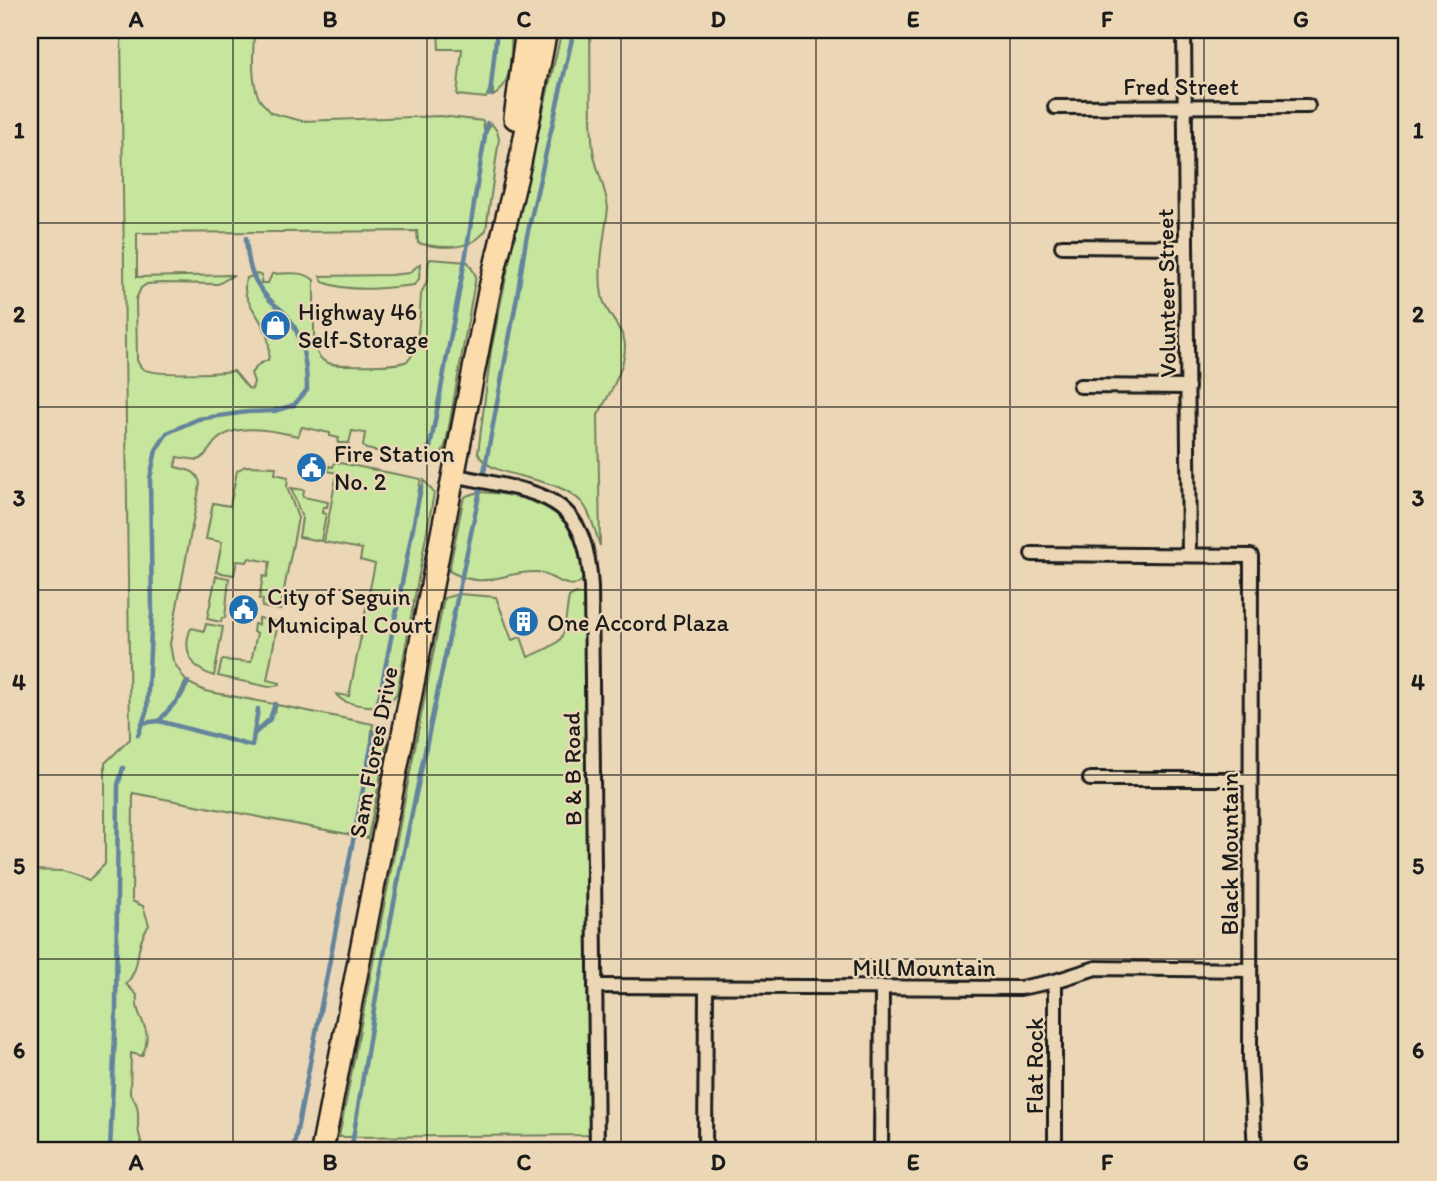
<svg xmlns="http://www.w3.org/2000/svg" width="1437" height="1181" font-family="Itim,sans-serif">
<rect width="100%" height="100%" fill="#ebd7b5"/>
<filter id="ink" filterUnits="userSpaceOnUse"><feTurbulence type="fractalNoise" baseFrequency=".0143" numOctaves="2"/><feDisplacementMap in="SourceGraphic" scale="14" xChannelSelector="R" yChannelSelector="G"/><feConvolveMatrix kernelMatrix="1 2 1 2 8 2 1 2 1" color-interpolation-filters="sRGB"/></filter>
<g filter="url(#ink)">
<g fill="#c6e59d" stroke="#71805c" stroke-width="2">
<path d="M121,30h188l-55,5c-1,19 -3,43 4,61 2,7 10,11 13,17l31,8 139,-5 42,5 1,9h4l3,-7 6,8 2,8 -13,91c-15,21 -45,19 -68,13l-1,-12 -280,2v44l97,-2 -16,9 -57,-1 -14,1 -6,4 -5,11 1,61c2,4 2,6 6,9 12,7 75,4 91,2l14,17 4,1 2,-7 -3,-9 8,-9 9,-4c9,-38 -33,-56 -21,-82l10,-4 5,2 -1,7h7l4,-9c14,0 31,-4 42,6v66c6,18 16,19 33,19 15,0 48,2 60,-4 12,-6 13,-52 14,-66 1,-6 5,-9 6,-15 3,-8 -1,-14 3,-21l38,3 8,14 -30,167c-3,9 -7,16 -17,17l2,-13h-4l-2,13 -59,-11 -3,-3 2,-13 -13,-2 -3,12h-11l1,-5 -9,-2v-3l-28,-6 -4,9c-24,-5 -61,-14 -81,4 -8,7 -9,16 -19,20l-21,-3 -2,10c12,3 23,3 25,17l-30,160 3,17 13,20 -8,16 3,1 8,-15 16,8 69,13 -1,7h2l2,-6 96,19 -2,14 3,1 3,-14c7,5 10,10 10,18l-19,95 -235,-45 -1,108 11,5 6,19c-16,23 -6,40 -23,59l11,11c-3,27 19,30 5,61l-11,-3 -1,41c10,11 8,21 8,34 1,8 4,15 5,23h-113v-281l33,1 26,9 16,-16v-101l25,-24z"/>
<path d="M438,30h74c-2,20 2,56 -19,66v-7l-3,-1 -4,10 -29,-3 5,-46h-23z"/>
<path d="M562,30h28c1,40 -1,81 3,120 3,20 13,38 15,58 -3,28 -11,60 -6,87 2,16 17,29 22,44 6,21 -16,58 -26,76l2,131c-4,-13 -8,-29 -16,-41 -26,-33 -94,-23 -106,-52l13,-102 28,-137z"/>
<path d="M420,264l-1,15 -5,6c-28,3 -64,8 -91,-3l-3,-6 71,-1 18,-2z"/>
<path d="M335,462l86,17 -3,15h3l3,-14 10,13 -37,200 -9,12 -8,2 2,-11h-4l-2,11c-13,-2 -34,-2 -40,-13l13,2 12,-60 -12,-5 4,-4 9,1 13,-64 -15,-4 2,-11 -38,-7 13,-69 -9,-2 1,-5 4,1z"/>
<polygon points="245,466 276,467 275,474 288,477 287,487 298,518 280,610 262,607 263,600 259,599 263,576 267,577 270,562 249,558 247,562 237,561 234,575 216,572 222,542 206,539 213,503 230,506 237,471"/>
<polygon points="291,488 304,490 303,497 328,502 327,507 323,507 322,513 326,514 321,541 299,537 302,518"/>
<path d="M479,492c41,2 93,14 102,62 1,7 6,19 1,26 -10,14 -33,-7 -45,-8 -39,-1 -48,20 -88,-1l14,-70 3,-5z"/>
<polygon points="216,576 229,578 225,618 222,618 221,622 207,619"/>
<path d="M576,593l9,2 1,4 4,536 -251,2 105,-539 15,-4 37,3 16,43 9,-3 7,20c45,-18 33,-19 41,-60z"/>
<polygon points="259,618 278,622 267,680 280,683 279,685 269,687 218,676 222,660 251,662 257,633 253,632 254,624 258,625"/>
<path d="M206,624l17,3 -9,49c-22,-7 -32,-24 -24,-46l2,-2 12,3z"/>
</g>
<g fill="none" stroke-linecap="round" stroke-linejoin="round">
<g stroke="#64849c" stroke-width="4.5">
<polyline points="490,95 497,30"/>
<polyline points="429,453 466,254 487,123"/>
<polyline points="378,704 421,487"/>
<polyline points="159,721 252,746 258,709"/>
<polyline points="142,723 159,721 179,698 188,682"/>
<polyline points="254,734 270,719 275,704"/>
<path d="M138,735l9,-25 5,-99 -2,-133 6,-28 11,-17 31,-14 49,-7 27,-1 20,-6 13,-15c0,-23 -4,-54 -19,-73 -4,-6 -11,-10 -16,-15 -20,-19 -24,-37 -26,-64"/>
<path d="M58,1151c9,-7 19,-3 28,0"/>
<polyline points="110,1151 116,1010 118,785 123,768"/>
<polyline points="293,1151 374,732"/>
<polyline points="351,1151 377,991 404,851 486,462 517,297 526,240 574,30"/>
</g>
<defs>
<g id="street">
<polyline points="1184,30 1189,555"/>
<polyline points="1055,107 1308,106"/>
<polyline points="1062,246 1186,247"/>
<polyline points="1080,386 1188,387"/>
<path d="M454,475c81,19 132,12 137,112l6,564"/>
<polyline points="1032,554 1251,556 1250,1059 1255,1151"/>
<polyline points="1090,779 1250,779"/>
<polyline points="1055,981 1055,1151"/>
<polyline points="595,986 1020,988 1055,981 1096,968 1250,970"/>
<polyline points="705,1151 706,988"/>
<polyline points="881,1151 882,988"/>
</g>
<g id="primary">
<polyline points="515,118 527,30"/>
<polyline points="322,1151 489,292 520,163 546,30"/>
</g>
</defs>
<use href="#street" stroke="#1c1c1c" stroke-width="18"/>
<use href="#primary" stroke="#1c1c1c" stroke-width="26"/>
<use href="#street" stroke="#ebd7b5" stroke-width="12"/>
<use href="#primary" stroke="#fddcac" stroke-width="21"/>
</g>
</g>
<path fill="none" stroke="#1c1c1c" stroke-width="2" stroke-opacity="0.55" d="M233,30v1121M427,30v1121M621,30v1121M816,30v1121M1010,30v1121M1204,30v1121M30,223h1377M30,407h1377M30,590h1377M30,775h1377M30,959h1377"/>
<defs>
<symbol id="shop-disc" viewBox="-11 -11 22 22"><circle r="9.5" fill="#1f6fb2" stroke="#ebd7b5"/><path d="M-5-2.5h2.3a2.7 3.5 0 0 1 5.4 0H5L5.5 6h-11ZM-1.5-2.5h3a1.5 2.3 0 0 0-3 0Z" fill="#fff"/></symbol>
<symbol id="civic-disc" viewBox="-11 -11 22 22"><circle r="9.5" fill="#1f6fb2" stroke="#ebd7b5"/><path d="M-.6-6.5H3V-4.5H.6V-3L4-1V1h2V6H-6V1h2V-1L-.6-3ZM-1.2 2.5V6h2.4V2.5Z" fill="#fff"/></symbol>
<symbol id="building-disc" viewBox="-11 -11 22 22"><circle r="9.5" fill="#1f6fb2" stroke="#ebd7b5"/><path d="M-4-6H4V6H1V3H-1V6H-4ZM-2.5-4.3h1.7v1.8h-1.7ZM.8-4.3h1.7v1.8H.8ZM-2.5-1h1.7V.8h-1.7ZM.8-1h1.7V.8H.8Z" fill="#fff"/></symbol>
</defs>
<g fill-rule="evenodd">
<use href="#shop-disc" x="258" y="308" width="35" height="35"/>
<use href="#civic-disc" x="294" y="450" width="35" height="35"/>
<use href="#civic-disc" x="226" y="592" width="35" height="35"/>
<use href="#building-disc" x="506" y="604" width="35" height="35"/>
</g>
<g text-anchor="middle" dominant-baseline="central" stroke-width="5" stroke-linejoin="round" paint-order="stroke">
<g font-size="24" fill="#1c1c1c" stroke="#ebd7b5">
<text x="1181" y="86">Fred Street</text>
<text transform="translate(1166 293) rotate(-91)">Volunteer Street</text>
<text transform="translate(373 752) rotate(-79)">Sam Flores Drive</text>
<text transform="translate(572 769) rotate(-91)">B &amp; B Road</text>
<text transform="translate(1229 854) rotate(-90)">Black Mountain</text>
<text x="924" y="967">Mill Mountain</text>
<text transform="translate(1034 1066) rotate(-90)">Flat Rock</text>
</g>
<g font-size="24" fill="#1c1c1c" stroke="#ebd7b5" text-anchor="start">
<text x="298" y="311">Highway 46<tspan x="298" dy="28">Self-Storage</tspan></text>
<text x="334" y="453">Fire Station<tspan x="334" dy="28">No. 2</tspan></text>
<text x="267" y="596">City of Seguin<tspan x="267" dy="28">Municipal Court</tspan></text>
<text x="547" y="622">One Accord Plaza</text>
</g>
</g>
<rect width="1437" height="1181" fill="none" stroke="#ebd7b5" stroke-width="77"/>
<rect x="38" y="38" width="1360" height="1104" fill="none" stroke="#1c1c1c" stroke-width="2.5"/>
<g font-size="23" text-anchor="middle" font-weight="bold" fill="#1c1c1c">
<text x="136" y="27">A</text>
<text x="330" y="27">B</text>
<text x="524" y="27">C</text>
<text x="718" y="27">D</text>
<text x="913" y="27">E</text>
<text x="1107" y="27">F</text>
<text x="1301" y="27">G</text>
<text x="19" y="138">1</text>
<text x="1418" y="138">1</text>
<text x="19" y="322">2</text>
<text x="1418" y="322">2</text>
<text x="19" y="506">3</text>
<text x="1418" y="506">3</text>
<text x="19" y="690">4</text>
<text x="1418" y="690">4</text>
<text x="19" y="874">5</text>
<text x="1418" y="874">5</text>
<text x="19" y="1058">6</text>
<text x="1418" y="1058">6</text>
<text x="136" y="1170">A</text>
<text x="330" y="1170">B</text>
<text x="524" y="1170">C</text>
<text x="718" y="1170">D</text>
<text x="913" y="1170">E</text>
<text x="1107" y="1170">F</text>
<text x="1301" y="1170">G</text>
</g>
</svg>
